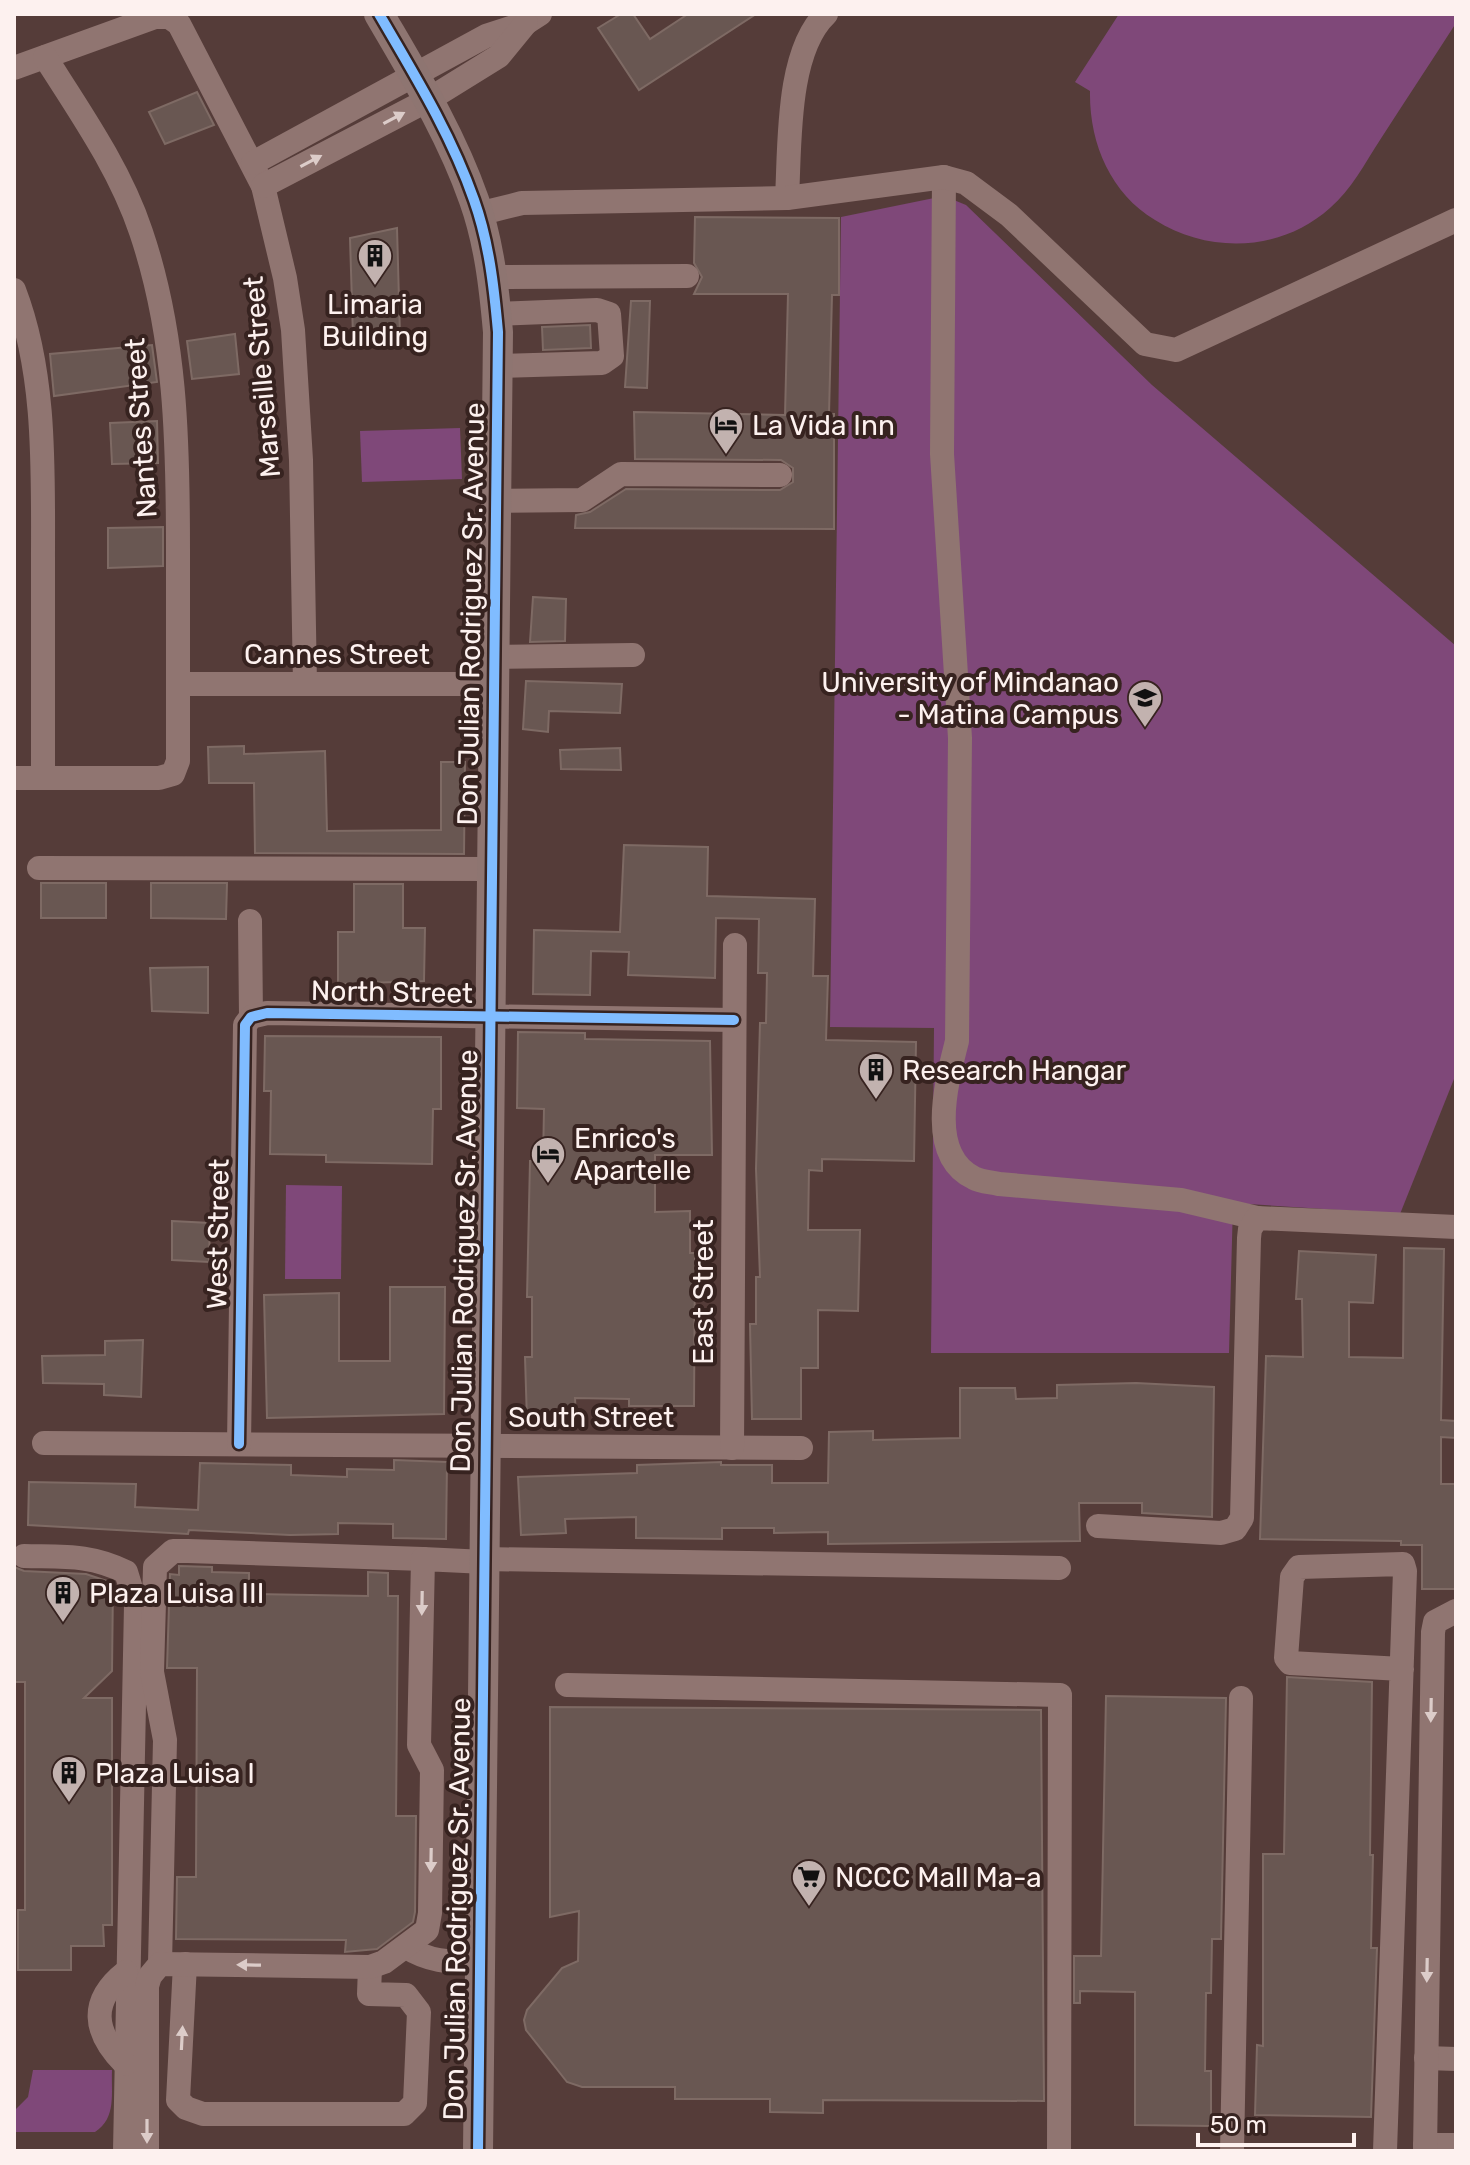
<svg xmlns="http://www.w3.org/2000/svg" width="1470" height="2165" font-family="Rubik,sans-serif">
<rect width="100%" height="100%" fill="#553c39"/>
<g fill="#7f4879">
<path d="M1119,14h337v9c-25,39 -51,78 -76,117 -15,23 -29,50 -50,68 -49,44 -121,46 -175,12 -45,-27 -66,-78 -65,-129l-15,-9z"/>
<polygon points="944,196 966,205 1152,385 1456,646 1456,1074 1400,1214 1233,1203 1229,1353 931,1353 934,1028 830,1027 841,217"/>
<polygon points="460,428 462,479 362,482 360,431"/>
<polygon points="286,1185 342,1186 341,1279 285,1279"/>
<path d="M33,2070h79c-1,23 5,48 -17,62h-81v-21l14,-14z"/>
</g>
<g fill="#695752" stroke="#7e6a64" stroke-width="2">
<polygon points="621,14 633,14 650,39 688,14 756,14 639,90 598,28"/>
<polygon points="197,92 214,125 165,144 149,112"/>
<polygon points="695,217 839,218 839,295 832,295 829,414 834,414 834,529 575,528 576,515 590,512 626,489 780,490 793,482 793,468 781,460 635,459 634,412 785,415 788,294 694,294 702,277 694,263"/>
<polygon points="397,228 400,336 353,336 350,238"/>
<polygon points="631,301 650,301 647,388 625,387"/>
<polygon points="590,325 591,348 543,350 542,327"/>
<polygon points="235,334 239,374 192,379 187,341"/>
<polygon points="152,345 157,382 54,396 50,354"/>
<polygon points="157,421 158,463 112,464 110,423"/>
<polygon points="163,527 163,566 108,568 108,528"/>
<polygon points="533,597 566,599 565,641 530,642"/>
<polygon points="526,681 622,684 620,713 549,711 548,732 523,729"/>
<polygon points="244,746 244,754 325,751 327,831 441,830 441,762 465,762 464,854 255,853 254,783 209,783 208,747"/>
<polygon points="620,748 621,770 561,769 560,750"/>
<polygon points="624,845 708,847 707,896 815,899 813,976 828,976 826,1040 916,1042 914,1161 822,1159 822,1171 809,1170 808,1230 860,1230 858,1311 818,1310 818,1368 801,1368 801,1419 752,1419 750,1324 756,1324 756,1277 760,1277 756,1169 760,1023 766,1023 767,973 758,973 759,919 716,918 715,978 628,975 629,952 591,951 590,995 533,994 534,930 620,932"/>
<rect x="41" y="883" width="65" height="35"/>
<polygon points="151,883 227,883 226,919 151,918"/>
<polygon points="354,884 403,884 403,928 425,928 424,981 338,984 338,932 354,932"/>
<polygon points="208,967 208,1013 152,1011 150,968"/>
<polygon points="518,1032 585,1033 585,1039 710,1041 712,1155 655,1155 655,1212 690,1211 690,1253 695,1253 694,1406 629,1406 629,1399 575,1398 576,1420 527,1421 525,1357 532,1357 532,1297 527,1297 530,1161 543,1161 544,1109 517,1108"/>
<polygon points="265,1036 441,1037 441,1109 433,1109 432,1164 326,1162 326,1155 270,1154 271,1091 264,1091"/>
<polygon points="172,1221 210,1223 209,1262 172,1260"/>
<polygon points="1404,1248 1444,1249 1441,1420 1456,1421 1456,1438 1441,1437 1441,1484 1456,1484 1456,1589 1422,1589 1422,1545 1401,1545 1401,1541 1260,1539 1266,1356 1303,1357 1302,1299 1296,1299 1299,1251 1376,1255 1373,1303 1349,1302 1349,1357 1403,1358"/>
<polygon points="390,1287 445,1287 444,1414 267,1418 264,1295 339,1293 339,1361 390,1361"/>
<polygon points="143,1340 141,1397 104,1395 104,1384 43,1383 42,1356 105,1355 105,1341"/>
<polygon points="1136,1383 1214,1387 1212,1517 1142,1513 1142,1503 1079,1503 1080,1541 828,1544 828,1532 774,1533 774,1528 722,1528 722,1539 636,1538 636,1517 565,1519 566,1533 521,1535 518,1477 637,1473 637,1465 721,1462 721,1465 772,1465 772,1483 828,1483 829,1432 873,1431 873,1440 960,1438 960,1388 1015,1388 1016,1399 1057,1398 1057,1385"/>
<polygon points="394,1460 447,1462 446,1539 393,1538 393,1524 338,1523 338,1534 290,1535 189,1530 188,1534 28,1525 29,1482 136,1484 135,1507 198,1510 200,1463 291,1465 291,1475 347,1477 347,1469 394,1470"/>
<polygon points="179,1566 212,1567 212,1572 249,1573 249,1594 368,1596 368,1572 388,1573 388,1596 398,1596 396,1816 416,1816 415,1912 413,1922 377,1949 345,1952 346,1940 176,1939 177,1877 196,1877 197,1668 167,1668 170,1574 179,1575"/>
<polygon points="14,1567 24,1571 86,1574 113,1583 112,1671 84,1698 112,1698 112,1925 103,1925 104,1946 71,1946 71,1970 18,1970 18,1910 25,1910 25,1682 14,1682"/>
<polygon points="1287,1677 1372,1682 1370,1855 1373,1855 1371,1948 1377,1948 1371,2117 1255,2115 1257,2045 1263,2046 1263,1854 1284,1854"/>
<polygon points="1106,1696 1226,1698 1221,1939 1212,1939 1211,1993 1206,1993 1205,2071 1211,2071 1211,2126 1135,2125 1135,1992 1080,1991 1080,2003 1074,2003 1074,1956 1101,1956"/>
<polygon points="550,1707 1041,1710 1044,2101 823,2100 823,2113 770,2112 770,2099 675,2099 675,2087 582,2087 567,2082 526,2030 524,2020 527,2010 562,1968 578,1961 579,1911 550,1917"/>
</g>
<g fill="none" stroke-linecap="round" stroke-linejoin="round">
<g stroke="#907571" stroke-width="24">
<polyline points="14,68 155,17 169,17 179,24 263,186 285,278 293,330 301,460 305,684"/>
<polyline points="253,163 486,36 526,23 540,14"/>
<path d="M944,177l-2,277 18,284 -3,303c-10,40 -31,114 17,137 7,4 17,4 25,6l182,16 76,18"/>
<polyline points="263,186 428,100 499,56 526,23"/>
<path d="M787,198c3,-52 -1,-146 39,-184"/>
<polyline points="478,214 522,203 787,198 944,177 966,183 1009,215 1145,344 1176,350 1456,220"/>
<polyline points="492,277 687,276"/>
<path d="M14,290c32,83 29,179 29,267 0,74 0,147 0,221"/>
<polyline points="496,314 597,310 609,314 612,356 602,363 498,366"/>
<polyline points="497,501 582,500 621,474 780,475"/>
<polyline points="496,657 633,655"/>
<polyline points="178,684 495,684"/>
<path d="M14,778h145l14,-4 5,-13c0,-71 0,-141 0,-212 0,-108 -2,-214 -37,-317 -21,-63 -61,-120 -96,-175"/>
<polyline points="39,868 493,869"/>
<polyline points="250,921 251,1017"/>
<polyline points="44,1443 801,1448"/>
<polyline points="239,1444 245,1025 251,1017 267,1013 734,1020"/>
<polyline points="732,1448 735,945"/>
<polyline points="1098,1526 1221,1533 1235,1529 1242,1518 1249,1238 1250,1229 1257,1218 1456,1227"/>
<path d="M24,1556c39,1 66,-2 102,16l10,33 -11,546"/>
<polyline points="485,1559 1059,1568"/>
<polyline points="567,1685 1060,1695 1059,2151"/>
<path d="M406,1947c25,16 47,15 76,16"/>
<polyline points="160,1964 165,1740 152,1672 155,1567 173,1551 188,1551 423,1559"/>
<polyline points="185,1964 178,2100 186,2108 203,2114 404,2114 415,2103 419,2012 406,1995 369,1994 370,1967"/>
<polyline points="1426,2058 1456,2059"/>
<path d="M125,2064c-32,-32 -36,-63 1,-92"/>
<polyline points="1425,2145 1456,2145"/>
<polyline points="147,2151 147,1986 150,1976 160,1964 370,1967 384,1962 427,1930 430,1913 432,1770 419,1745 423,1559 485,1562"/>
<polyline points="1232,2151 1241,1698"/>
<polyline points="1385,2151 1405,1571 1403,1564 1299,1567 1292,1577 1286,1658 1290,1663 1402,1669"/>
<polyline points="1425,2151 1433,1632 1435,1622 1456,1611"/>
</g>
<path stroke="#8e7571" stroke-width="30" d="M379,14c35,60 72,120 95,186 15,42 20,87 24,132l-20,1819"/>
<defs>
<g id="cycleway">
<path d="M379,14c35,60 72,120 95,186 15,42 20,87 24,132l-20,1819"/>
<polyline points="239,1444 245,1025 251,1017 267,1013 734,1020"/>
</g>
</defs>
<use href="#cycleway" stroke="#372320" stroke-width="15"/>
<use href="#cycleway" stroke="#80bcff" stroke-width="10"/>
</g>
<defs><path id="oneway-solid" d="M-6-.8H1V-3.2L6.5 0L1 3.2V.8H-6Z" transform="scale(2)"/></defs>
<g fill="#dcccc9">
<use href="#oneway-solid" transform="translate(394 118) rotate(-28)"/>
<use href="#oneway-solid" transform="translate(311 161) rotate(-28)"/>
<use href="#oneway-solid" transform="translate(422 1603) rotate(91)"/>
<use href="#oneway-solid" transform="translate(1431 1710) rotate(91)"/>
<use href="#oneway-solid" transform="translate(431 1860) rotate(91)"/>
<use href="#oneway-solid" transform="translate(249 1965) rotate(-179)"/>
<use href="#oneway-solid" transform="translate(1427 1970) rotate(91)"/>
<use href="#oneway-solid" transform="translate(182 2038) rotate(-87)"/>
<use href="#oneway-solid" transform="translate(147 2131) rotate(90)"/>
</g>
<defs>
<symbol id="building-pin" viewBox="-11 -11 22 30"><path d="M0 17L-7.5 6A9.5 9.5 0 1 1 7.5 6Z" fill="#c2b2af" stroke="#372320"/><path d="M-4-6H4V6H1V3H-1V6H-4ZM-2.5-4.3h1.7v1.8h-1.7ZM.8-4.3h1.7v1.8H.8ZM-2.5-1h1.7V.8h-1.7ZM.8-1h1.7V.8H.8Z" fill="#111"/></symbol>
<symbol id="hotel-pin" viewBox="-11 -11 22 30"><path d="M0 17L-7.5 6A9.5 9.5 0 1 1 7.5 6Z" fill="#c2b2af" stroke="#372320"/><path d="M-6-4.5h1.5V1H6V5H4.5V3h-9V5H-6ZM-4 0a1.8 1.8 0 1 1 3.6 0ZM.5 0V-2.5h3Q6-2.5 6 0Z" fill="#111"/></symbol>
<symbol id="university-pin" viewBox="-11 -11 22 30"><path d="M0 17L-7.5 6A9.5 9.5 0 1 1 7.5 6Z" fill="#c2b2af" stroke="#372320"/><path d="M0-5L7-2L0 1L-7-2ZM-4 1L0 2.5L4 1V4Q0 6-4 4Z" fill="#111"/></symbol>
<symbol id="supermarket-pin" viewBox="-11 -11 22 30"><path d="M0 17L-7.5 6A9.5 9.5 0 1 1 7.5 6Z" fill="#c2b2af" stroke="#372320"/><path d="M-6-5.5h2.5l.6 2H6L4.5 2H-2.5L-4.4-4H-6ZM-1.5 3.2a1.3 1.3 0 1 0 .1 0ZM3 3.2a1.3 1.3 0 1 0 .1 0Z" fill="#111"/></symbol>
</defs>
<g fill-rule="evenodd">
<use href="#building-pin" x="355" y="236" width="40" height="54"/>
<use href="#hotel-pin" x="706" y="405" width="40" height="54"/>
<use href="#university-pin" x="1125" y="678" width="40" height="54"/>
<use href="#building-pin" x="856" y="1050" width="40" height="54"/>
<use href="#hotel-pin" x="528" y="1134" width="40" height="54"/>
<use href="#building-pin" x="43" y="1573" width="40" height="54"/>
<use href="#building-pin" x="49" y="1753" width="40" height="54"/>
<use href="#supermarket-pin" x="789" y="1857" width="40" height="54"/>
</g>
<g text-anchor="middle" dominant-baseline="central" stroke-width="8" stroke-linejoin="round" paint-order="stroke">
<g font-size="28" fill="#fdf1ef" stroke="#372320" text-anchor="start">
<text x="375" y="304" text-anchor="middle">Limaria<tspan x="375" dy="32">Building</tspan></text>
<text x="752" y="425">La Vida Inn</text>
<text x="1119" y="682" text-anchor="end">University of Mindanao<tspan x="1119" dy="32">- Matina Campus</tspan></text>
<text x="902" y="1070">Research Hangar</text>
<text x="574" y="1138">Enrico's<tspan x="574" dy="32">Apartelle</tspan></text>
<text x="89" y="1593">Plaza Luisa III</text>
<text x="95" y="1773">Plaza Luisa I</text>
<text x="835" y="1877">NCCC Mall Ma-a</text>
</g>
<g font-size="28" fill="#fdf1ef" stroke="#372320">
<text transform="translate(262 377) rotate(-95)">Marseille Street</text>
<text transform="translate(141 428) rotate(-94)">Nantes Street</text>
<text transform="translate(471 614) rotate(-89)">Don Julian Rodriguez Sr. Avenue</text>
<text x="337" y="654">Cannes Street</text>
<text transform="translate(392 992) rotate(1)">North Street</text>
<text transform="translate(218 1234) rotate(-89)">West Street</text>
<text transform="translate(464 1261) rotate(-89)">Don Julian Rodriguez Sr. Avenue</text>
<text transform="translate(703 1292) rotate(-90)">East Street</text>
<text x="591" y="1417">South Street</text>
<text transform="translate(457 1909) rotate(-89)">Don Julian Rodriguez Sr. Avenue</text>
</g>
</g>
<rect width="1470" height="2165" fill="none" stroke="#fdf1ef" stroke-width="32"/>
<path d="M1198 2133v12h156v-12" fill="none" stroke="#fdf1ef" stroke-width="4"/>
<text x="1210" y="2133" font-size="24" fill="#fdf1ef" stroke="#372320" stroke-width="6" paint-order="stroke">50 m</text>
</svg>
